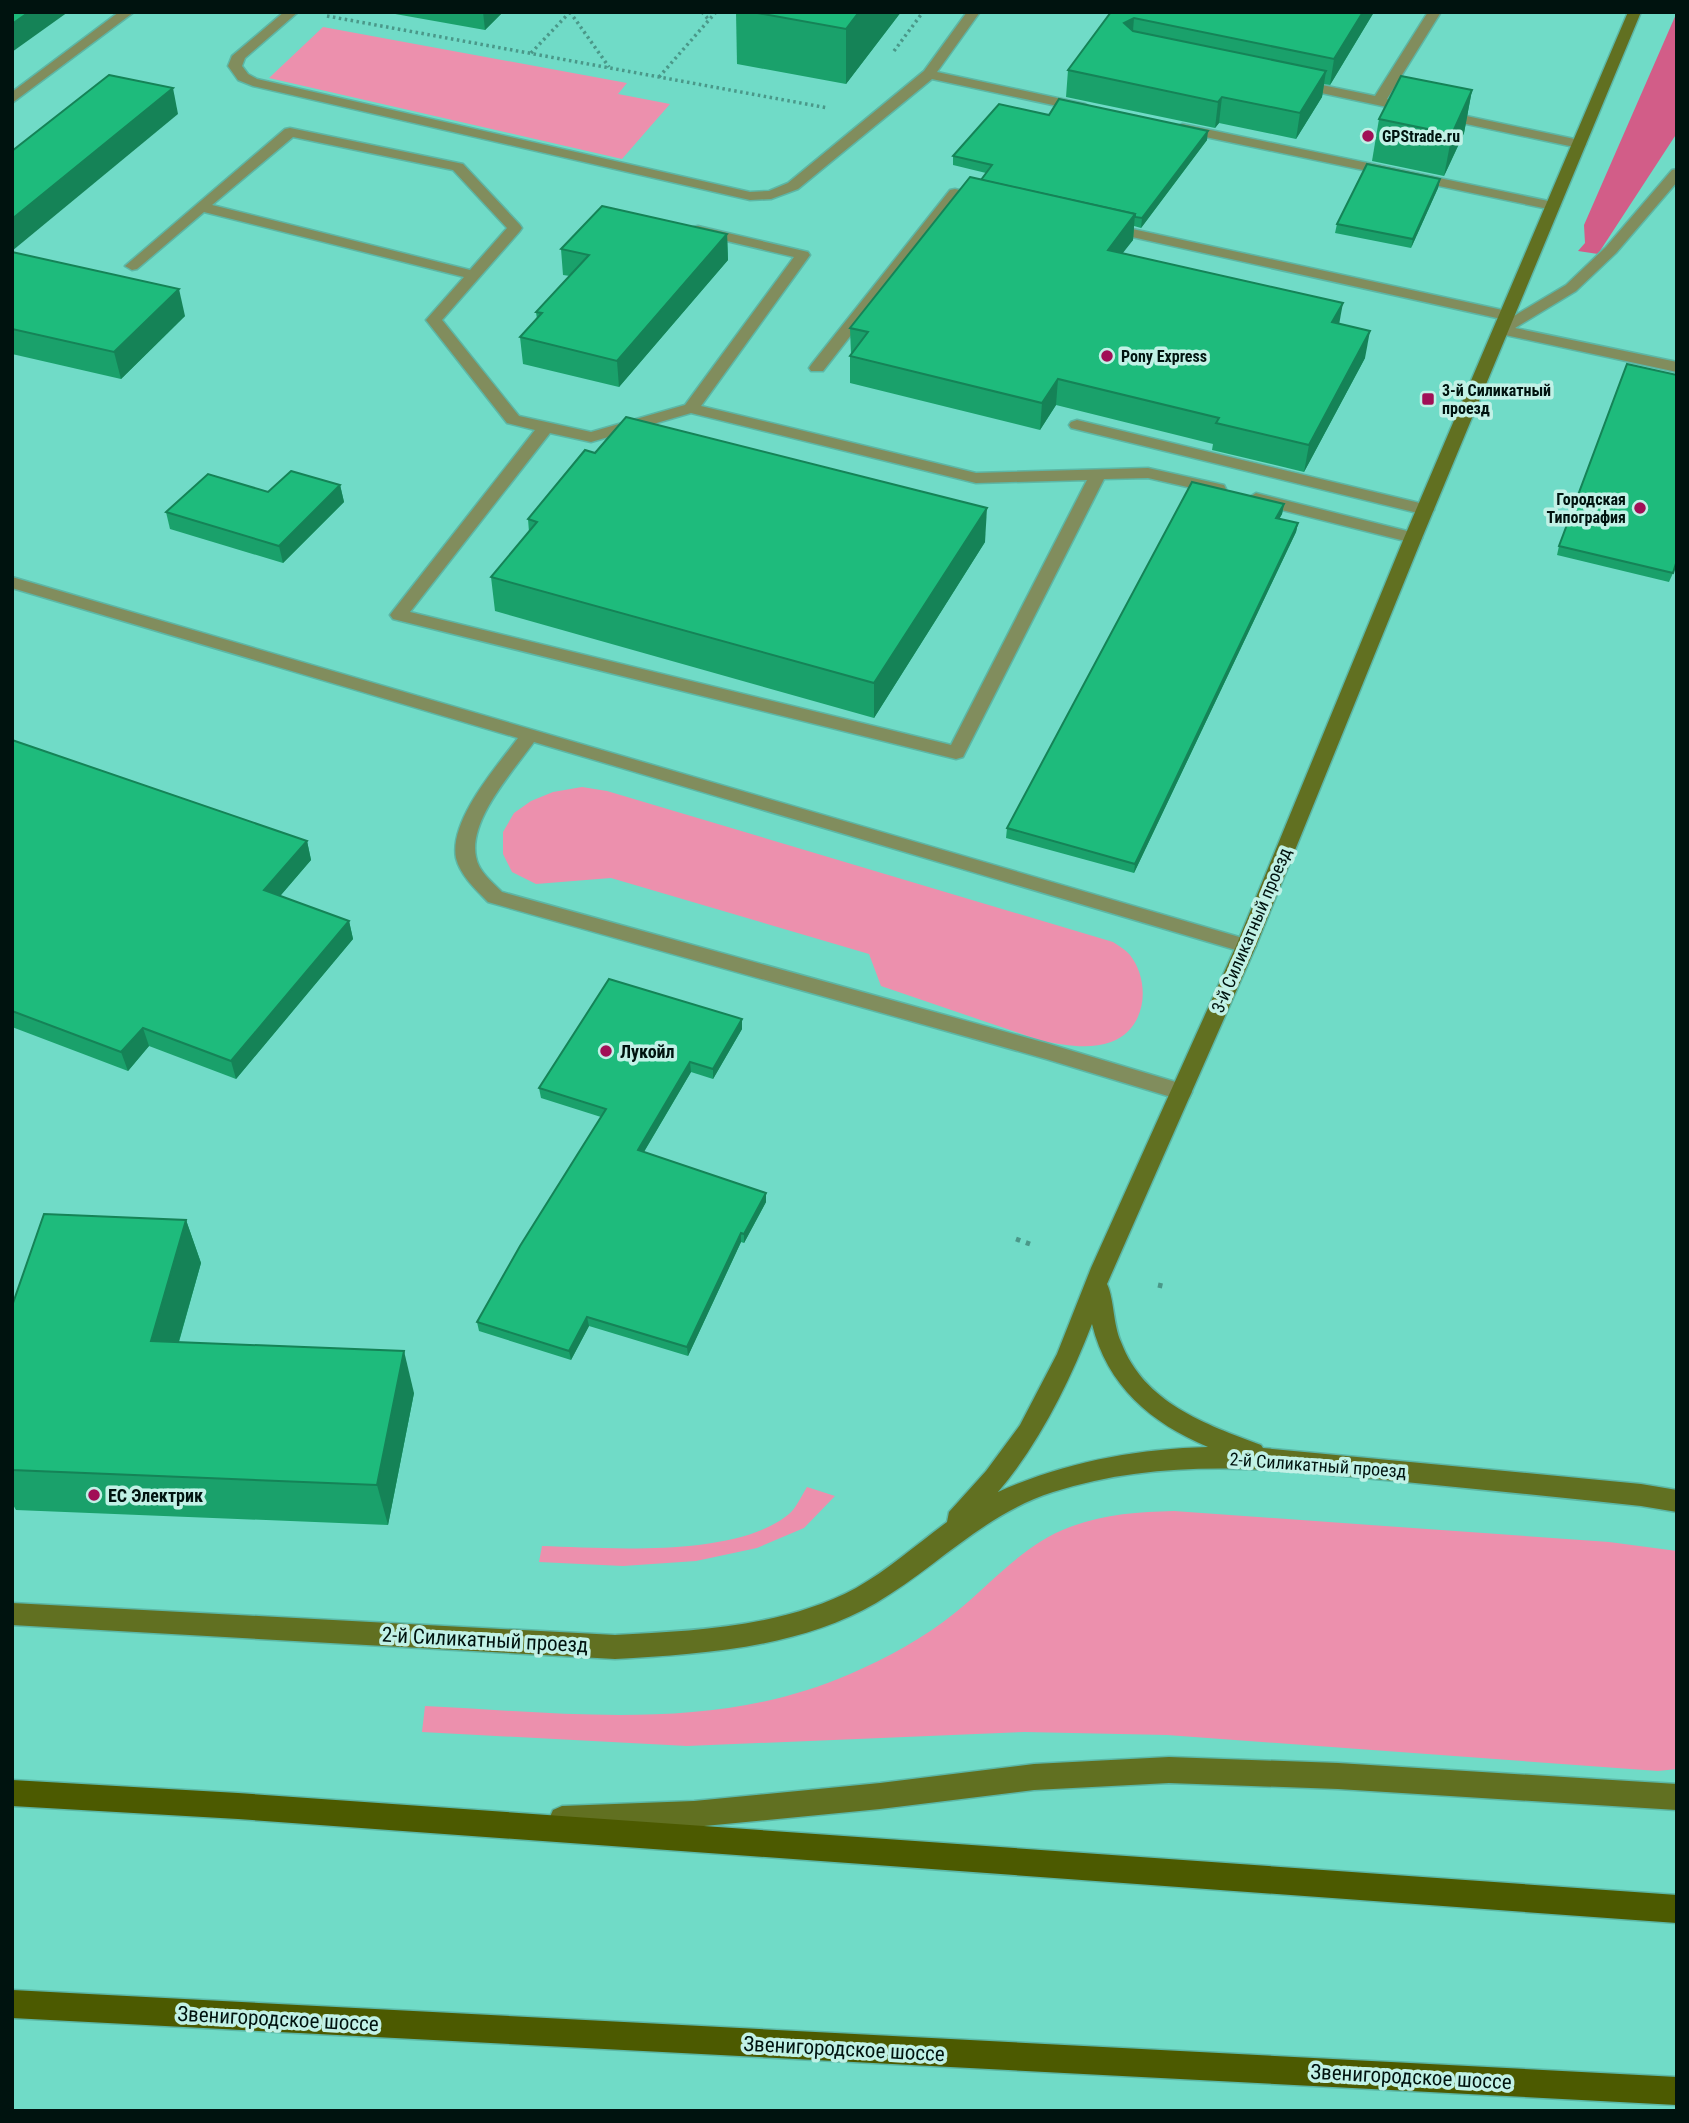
<svg xmlns="http://www.w3.org/2000/svg" width="1689" height="2123" font-family="'Roboto Condensed',sans-serif">
<rect width="100%" height="100%" fill="#70dbc7"/>
<g fill="#ec90ad">
<polygon points="323,27 627,83 618,94 670,104 622,159 269,78"/>
<path d="M582,787l25,4 506,151c6,4 13,8 17,13 21,27 17,74 -19,87 -22,8 -47,3 -69,-1l-161,-55 -12,-32 -258,-76 -75,6 -24,-12 -9,-18v-22l11,-19 17,-12 22,-9z"/>
<path d="M807,1487l28,9 -31,32 -47,20 -61,13 -73,5 -84,-4 3,-16c66,2 194,12 247,-32 7,-6 13,-19 18,-27z"/>
<path d="M1174,1511l435,31 68,9v218l-19,2 -491,-36 -142,-3 -338,14 -265,-14 3,-26c143,7 290,27 425,-32 37,-16 74,-36 106,-62 37,-30 68,-68 114,-85 34,-13 68,-15 104,-16z"/>
</g>
<polygon fill="#d25d88" points="1677,12 1677,133 1598,254 1578,251 1585,243 1584,225"/>
<g fill="none" stroke-linecap="round" stroke-linejoin="round">
<defs>
<g id="lane">
<polygon points="119,12 134,12 12,103 12,92"/>
<polygon points="284,12 298,12 245,58 242,66 248,74 257,79 750,192 769,191 788,183 924,71 967,12 980,12 937,72 1085,104 1092,108 1085,112 932,79 798,189 771,199 750,200 253,86 238,80 228,66 232,56"/>
<polygon points="1428,12 1441,12 1387,99 1579,140 1586,144 1584,147 1579,148 1298,88 1291,84 1298,80 1375,96"/>
<polygon points="1182,124 1553,202 1560,206 1553,210 1177,131 1175,128"/>
<path d="M290,128l173,36 57,61 2,3 -2,3 -78,89 77,96 72,16 94,-27 109,-148 -101,-24 -2,-3 2,-3 5,-1 110,26 2,3 -109,151 275,67 172,-5 76,17 2,4 -8,5 -70,-16 -44,1 -139,274 -2,4 -7,2 -563,-140 -3,-4 3,-4 142,-181 -28,-7 -81,-103 38,-43 -260,-65 -67,57 -5,1 -7,-4 160,-137zM293,137l160,33 54,58 -37,42 -258,-65zM691,413l285,70 111,-3 -136,265 -541,-133 140,-179 41,9z"/>
<polygon points="1677,169 1677,182 1616,253 1576,291 1515,328 1677,362 1677,372 1496,333 1493,330 1506,320 1105,231 1098,227 1105,223 1507,311 1514,316 1566,285 1606,247 1672,170"/>
<polygon points="955,189 990,197 992,200 985,204 958,198 823,371 811,371 809,368 811,365 950,190"/>
<polygon points="1077,420 1432,506 1434,510 1426,515 1071,428 1069,425 1071,422"/>
<polygon points="1256,493 1419,534 1422,538 1413,543 1250,502 1248,498"/>
<path d="M12,577l1234,362 7,2 3,5 -3,5 -7,2 -712,-211c-20,28 -66,78 -58,115 2,14 16,25 26,35l544,151 143,43 3,6 -3,6 -8,2 -135,-41 -558,-157c-12,-12 -28,-27 -32,-44 -7,-38 41,-92 62,-120l-506,-150z"/>
</g>
<g id="secondary">
<path d="M1628,12h13l-219,526 -166,408 -149,338c7,14 6,40 14,58 23,61 84,82 140,103l2,3 378,36 36,6v22l-36,-6c-82,-9 -164,-17 -246,-25 -115,-12 -230,-25 -342,11 -69,22 -116,75 -177,111 -77,45 -174,51 -261,56l-603,-34v-22l603,32c79,-4 169,-8 241,-47 32,-18 61,-44 91,-66l2,-10 37,-41 34,-46 37,-71 34,-86 145,-322 168,-408zM1092,1324c15,62 59,99 116,123 -73,2 -143,15 -210,45 41,-48 71,-109 94,-168z"/>
<polygon points="1169,1757 1338,1763 1677,1784 1677,1810 1338,1789 1169,1783 1034,1790 880,1809 694,1827 562,1832 553,1828 549,1819 553,1810 562,1806 694,1801 880,1783 1034,1764"/>
</g>
<g id="primary">
<polygon points="12,1780 238,1793 1677,1895 1677,1923 238,1819 12,1806"/>
<polygon points="12,1990 1677,2077 1677,2105 12,2018"/>
</g>
</defs>
<use href="#lane" stroke="#5cb7a6" stroke-width="3"/>
<use href="#secondary" stroke="#5cb7a6" stroke-width="3"/>
<use href="#primary" stroke="#5cb7a6" stroke-width="3"/>
<g stroke="#4a9889" stroke-width="3.5" stroke-dasharray="2.5 3.5" stroke-linecap="butt">
<polyline points="570,12 609,67"/>
<polyline points="702,12 709,20"/>
<polyline points="327,16 828,108"/>
<polyline points="894,51 923,12"/>
<polyline points="531,53 570,12"/>
<polyline points="659,77 716,12"/>
</g>
<g stroke="#4a9889" stroke-width="5" stroke-dasharray="4.5 6" stroke-linecap="butt">
<polyline points="1016,1239 1030,1244"/>
<polyline points="1158,1285 1167,1287"/>
</g>
<use href="#lane" fill="#818d5d" fill-rule="evenodd"/>
<use href="#secondary" fill="#617021" fill-rule="evenodd"/>
<use href="#primary" fill="#4c5a00" fill-rule="evenodd"/>
</g>
<g fill="#1aa16b">
<polygon points="384,12 503,12 485,30"/>
<polygon points="736,12 901,12 846,84 737,64"/>
<polygon points="1111,12 1374,12 1330,85 1324,84 1322,97 1296,139 1219,123 1215,128 1066,97 1068,70"/>
<polygon points="1472,90 1464,133 1444,176 1372,161 1379,119"/>
<polygon points="1049,115 1207,140 1141,228 1134,226 1133,240 1122,253 1339,324 1365,358 1304,472 1212,450 1213,444 1056,405 1040,430 850,383 850,356 851,355 850,328 986,173 953,165 953,156"/>
<polygon points="1440,179 1438,188 1411,248 1335,233 1337,224"/>
<polygon points="727,234 728,260 619,387 523,364 520,337 537,319 536,312 570,276 563,275 561,249"/>
<polygon points="12,252 185,316 121,379 12,354"/>
<polygon points="595,453 985,542 874,718 495,611 491,577 529,532 528,519"/>
<polygon points="340,485 344,502 283,563 170,529 166,512 268,492"/>
<polygon points="1284,504 1282,514 1279,519 1298,523 1296,532 1134,873 1006,838 1007,828"/>
<polygon points="1559,546 1673,573 1669,582 1557,555"/>
<polygon points="12,740 307,841 311,860 280,896 349,921 353,939 236,1079 149,1046 128,1071 12,1027"/>
<polygon points="742,1019 742,1029 713,1079 691,1072 644,1152 766,1193 766,1202 744,1243 741,1242 688,1356 589,1326 571,1360 479,1331 477,1322 601,1117 541,1098 539,1088"/>
<polygon points="186,1220 201,1263 179,1342 414,1393 388,1525 16,1510 12,1503 12,1306"/>
</g>
<g fill="#158357">
<polygon points="29,12 68,12 12,52 12,24"/>
<polygon points="483,12 503,12 485,30"/>
<polygon points="859,12 901,12 846,84 846,29"/>
<polygon points="1363,12 1374,12 1330,85 1334,59"/>
<polygon points="1134,18 1132,43 1124,23"/>
<polygon points="1326,71 1322,97 1296,139 1300,113"/>
<polygon points="173,88 178,114 12,251 12,219"/>
<polygon points="1472,90 1464,133 1444,176 1452,134"/>
<polygon points="1222,97 1219,123 1215,128 1218,102"/>
<polygon points="1208,131 1207,140 1141,228 1142,218"/>
<polygon points="1440,179 1438,188 1411,248 1413,239"/>
<polygon points="1135,214 1133,240 1105,276 1108,250"/>
<polygon points="727,234 728,260 619,387 617,361"/>
<polygon points="179,289 185,316 121,379 114,352"/>
<polygon points="1343,303 1338,330 1332,322"/>
<polygon points="1370,331 1365,358 1304,472 1309,445"/>
<polygon points="1058,379 1056,405 1040,430 1042,403"/>
<polygon points="340,485 344,502 283,563 279,546"/>
<polygon points="1284,504 1282,514 1274,528 1276,518"/>
<polygon points="987,508 985,542 874,718 874,683"/>
<polygon points="1298,523 1296,532 1134,873 1135,864"/>
<polygon points="307,841 311,860 269,909 264,890"/>
<polygon points="349,921 353,939 236,1079 231,1061"/>
<polygon points="742,1019 742,1029 713,1079 713,1069"/>
<polygon points="143,1028 149,1046 128,1071 121,1052"/>
<polygon points="690,1062 691,1072 639,1160 638,1150"/>
<polygon points="766,1193 766,1202 744,1243 744,1234"/>
<polygon points="186,1220 201,1263 167,1383 151,1341"/>
<polygon points="741,1233 741,1242 688,1356 687,1347"/>
<polygon points="587,1317 589,1326 571,1360 569,1351"/>
<polygon points="404,1351 414,1393 388,1525 377,1485"/>
</g>
<g fill="#1ebb7c" stroke="#158357" stroke-width="2">
<polygon points="12,12 29,12 12,24"/>
<polygon points="752,12 859,12 846,29"/>
<polygon points="1111,12 1363,12 1334,59 1134,18 1124,23 1133,31 1326,71 1300,113 1222,97 1218,102 1068,70"/>
<polygon points="109,75 173,88 12,219 12,151"/>
<polygon points="1401,76 1472,90 1452,134 1379,119"/>
<polygon points="1059,99 1208,131 1142,218 1135,217 1135,214 981,180 992,165 953,156 999,104 1049,115"/>
<polygon points="1367,164 1440,179 1413,239 1337,224"/>
<polygon points="970,177 1135,214 1108,250 1343,303 1332,322 1370,331 1309,445 1216,423 1219,418 1058,379 1042,403 850,356 868,332 850,328"/>
<polygon points="602,206 727,234 617,361 520,337 542,313 536,312 589,255 561,249"/>
<polygon points="12,252 179,289 114,352 12,329"/>
<polygon points="1627,364 1677,375 1677,560 1673,573 1559,546"/>
<polygon points="626,417 987,508 874,683 491,577 537,522 528,519 585,450 595,453"/>
<polygon points="291,471 340,485 279,546 166,512 208,474 268,492"/>
<polygon points="1192,482 1284,504 1276,518 1298,523 1135,864 1007,828"/>
<polygon points="12,740 307,841 264,890 349,921 231,1061 143,1028 121,1052 12,1011"/>
<polygon points="609,979 742,1019 713,1069 690,1062 638,1150 766,1193 744,1234 741,1233 687,1347 587,1317 569,1351 477,1322 520,1246 606,1109 539,1088"/>
<polygon points="44,1214 186,1220 151,1341 404,1351 377,1485 12,1470 12,1306"/>
</g>
<g fill="#a10f56" stroke="#c1f1e6" stroke-width="2.5">
<circle cx="1368" cy="136" r="7"/>
<circle cx="1107" cy="356" r="7"/>
<rect x="1421" y="392" width="14" height="14" rx="3.5"/>
<circle cx="1640" cy="508" r="7"/>
<circle cx="606" cy="1051" r="7"/>
<circle cx="94" cy="1495" r="7"/>
</g>
<g text-anchor="middle" dominant-baseline="central" stroke-width="7" stroke-linejoin="round" paint-order="stroke">
<g font-size="16" font-weight="bold" fill="#00130f" stroke="#c1f1e6" text-anchor="start">
<text x="1382" y="136">GPStrade.ru</text>
<text x="1121" y="356">Pony Express</text>
<text x="1442" y="390">3-й Силикатный<tspan x="1442" dy="18">проезд</tspan></text>
<text x="1626" y="499" text-anchor="end">Городская<tspan x="1626" dy="18">Типография</tspan></text>
</g>
<g font-size="18" fill="#00130f" stroke="#c1f1e6">
<text transform="translate(1251 930) rotate(-67)">3-й Силикатный проезд</text>
<text transform="translate(1318 1465) rotate(4)">2-й Силикатный проезд</text>
</g>
<g font-size="18" font-weight="bold" fill="#00130f" stroke="#c1f1e6" text-anchor="start">
<text x="620" y="1051">Лукойл</text>
<text x="108" y="1495">ЕС Электрик</text>
</g>
<g font-size="21" fill="#00130f" stroke="#c1f1e6">
<text transform="translate(485 1640) rotate(3)">2-й Силикатный проезд</text>
<text transform="translate(278 2019) rotate(3)">Звенигородское шоссе</text>
<text transform="translate(844 2049) rotate(3)">Звенигородское шоссе</text>
<text transform="translate(1411 2077) rotate(3)">Звенигородское шоссе</text>
</g>
</g>
<rect width="1689" height="2123" fill="none" stroke="#00130f" stroke-width="28"/>
</svg>
